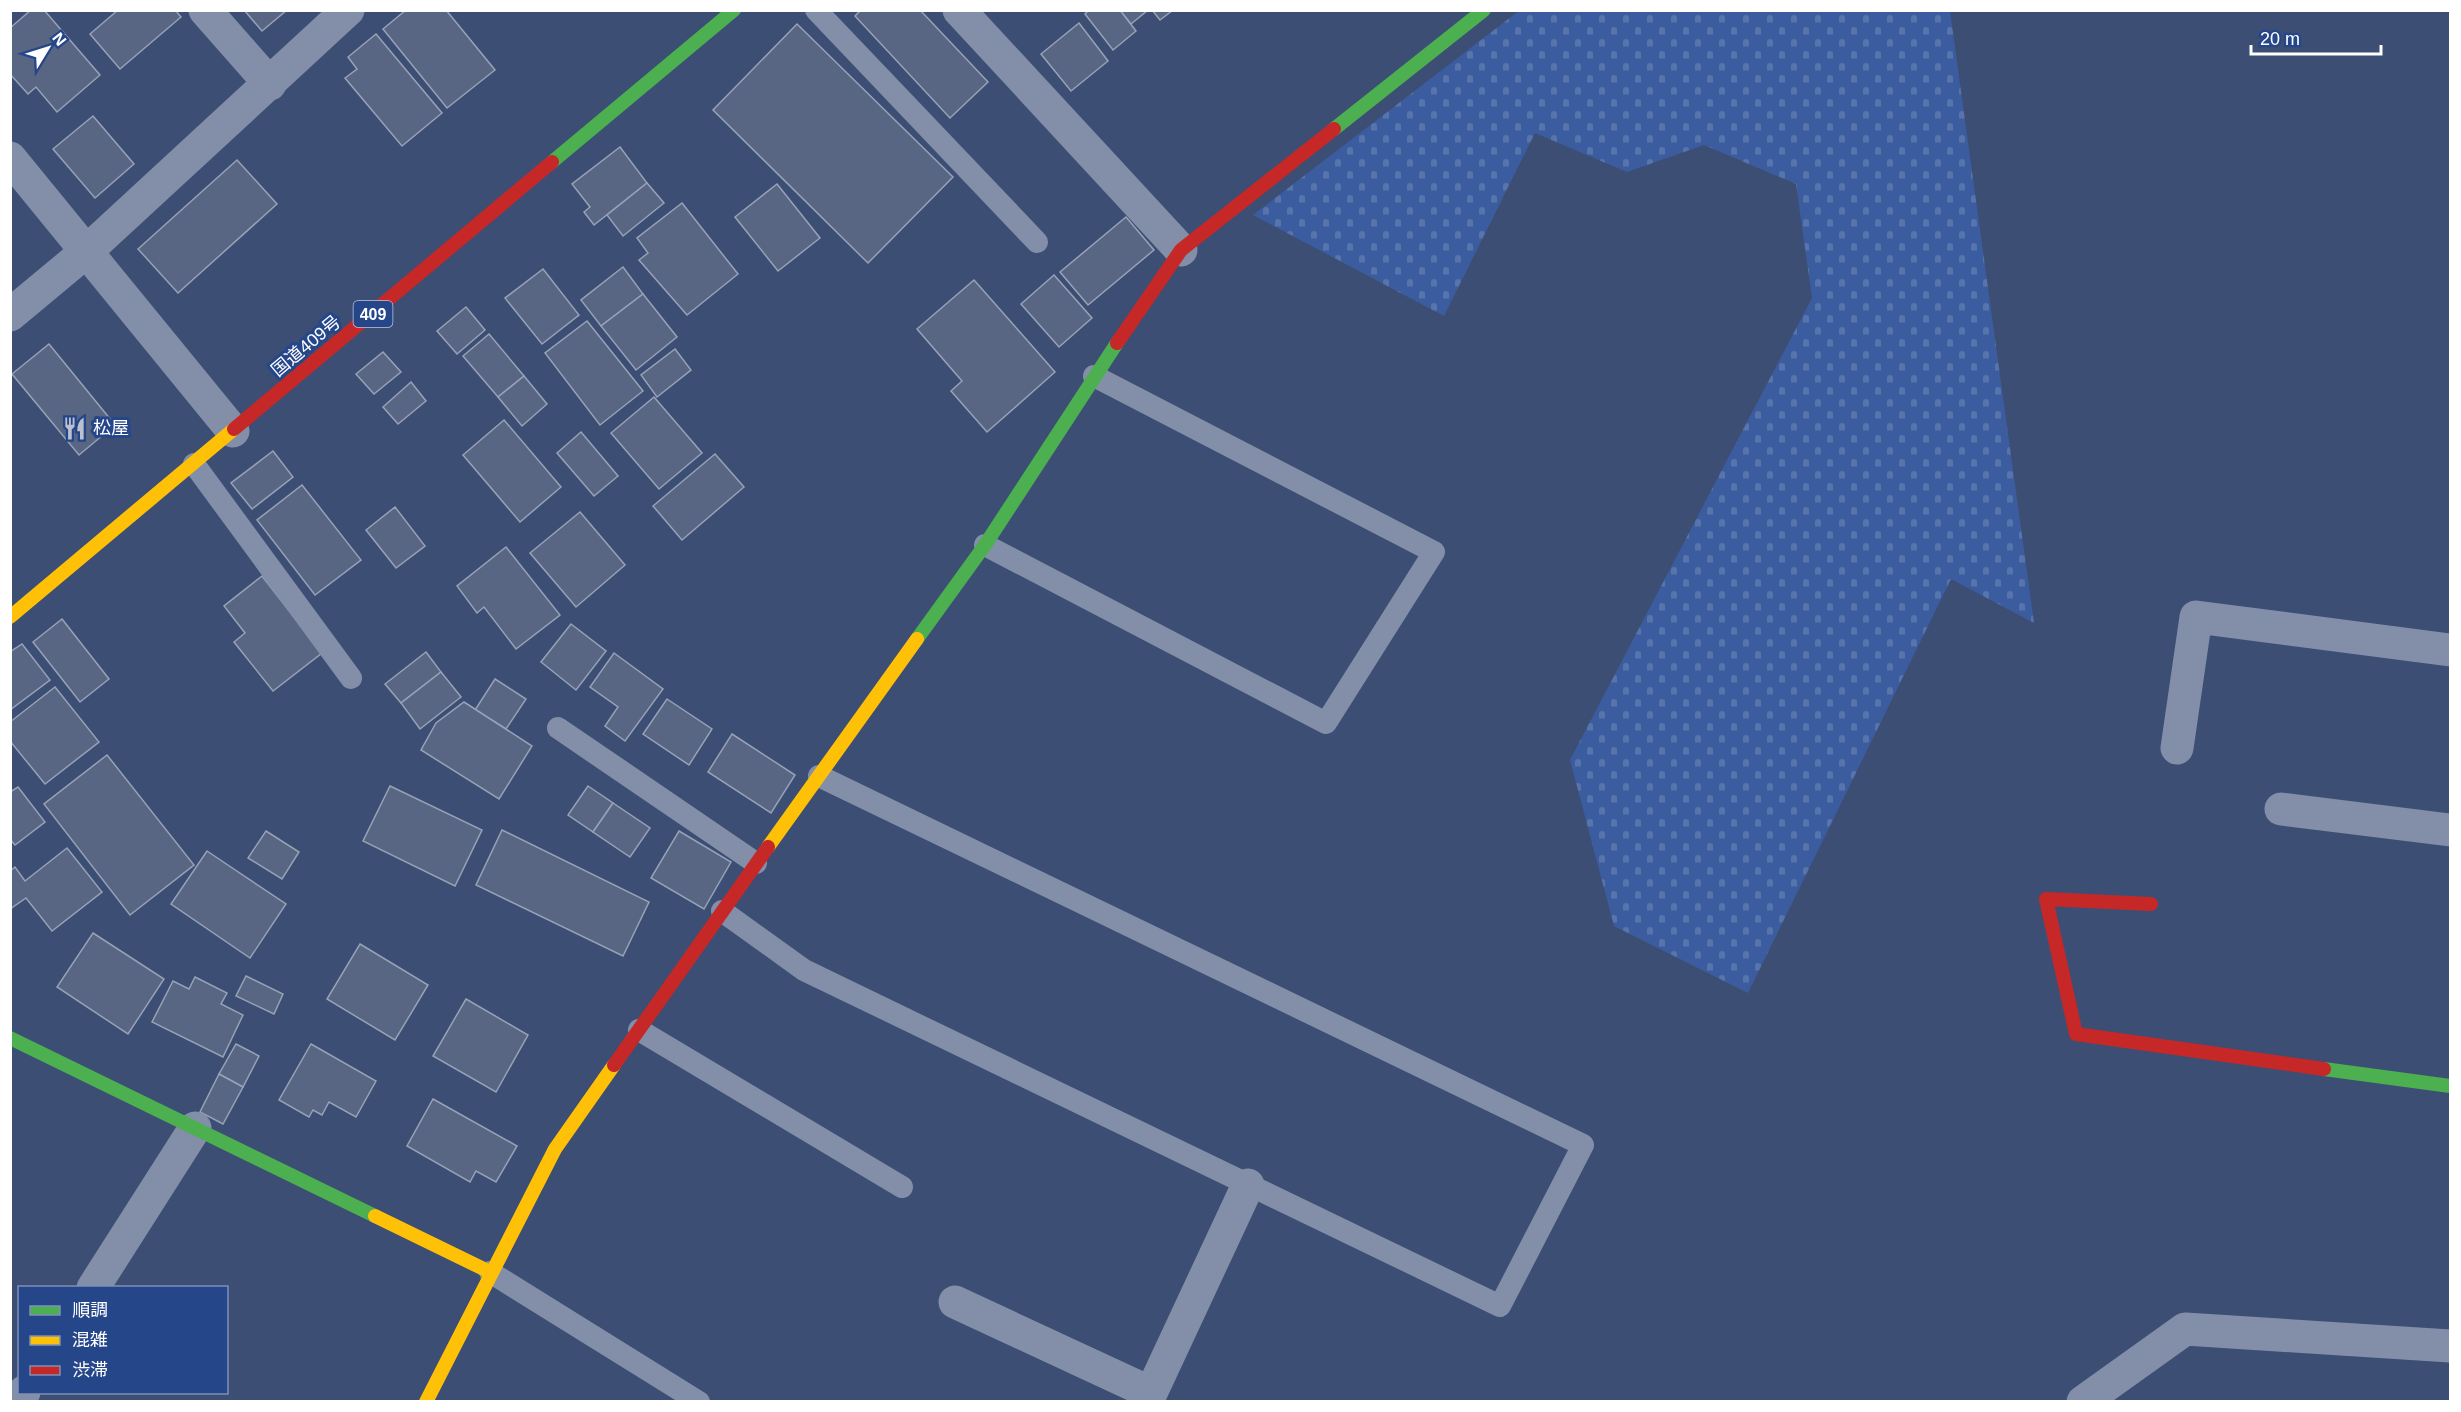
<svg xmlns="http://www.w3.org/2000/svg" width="2461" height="1412" font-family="Arial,'Noto Sans JP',sans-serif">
<defs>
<pattern id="cemetery-stones" width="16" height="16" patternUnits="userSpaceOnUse" patternTransform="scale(1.5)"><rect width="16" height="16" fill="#3b5c9f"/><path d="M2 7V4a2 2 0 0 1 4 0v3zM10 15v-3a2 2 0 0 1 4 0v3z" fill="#5874ad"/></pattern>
</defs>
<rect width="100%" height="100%" fill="#3c4e74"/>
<polygon fill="url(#cemetery-stones)" points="1520,10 1950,11 2034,623 1951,579 1748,993 1614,926 1570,760 1812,298 1796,184 1704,145 1627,172 1535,133 1444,316 1253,215"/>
<g fill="#586684" stroke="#97a2b7" stroke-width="1.5">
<polygon points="31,10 44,10 100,75 57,112 36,87 28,94 10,74 10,28"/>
<polygon points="118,10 175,10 181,17 120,69 90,34"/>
<polygon points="244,10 287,10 262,31"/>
<polygon points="406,10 446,10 495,70 447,108 383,29"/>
<polygon points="861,10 920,10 988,82 950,118 855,16"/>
<polygon points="1089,10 1120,10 1136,31 1113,50 1085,14"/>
<polygon points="1120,10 1148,10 1131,24"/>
<polygon points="1152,10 1173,10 1160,20"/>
<polygon points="1079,23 1108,61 1071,91 1041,54"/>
<polygon points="797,24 953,177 868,263 713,110"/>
<polygon points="376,34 442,113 402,146 345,78 357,69 348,57"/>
<polygon points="93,116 134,164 95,198 53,149"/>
<polygon points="620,147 647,183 594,225 584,212 590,207 572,184"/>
<polygon points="237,160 277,204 178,293 138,249"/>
<polygon points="647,183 664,203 623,236 607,215"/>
<polygon points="777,184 820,238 778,271 735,217"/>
<polygon points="682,203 738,274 687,315 639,260 648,253 637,238"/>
<polygon points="1126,217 1154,250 1088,305 1060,272"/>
<polygon points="623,267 643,294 601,326 581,300"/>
<polygon points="543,269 579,315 542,344 505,298"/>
<polygon points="1054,275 1092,318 1059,347 1021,304"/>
<polygon points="974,280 1055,372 987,432 951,391 962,381 917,329"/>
<polygon points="643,294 677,337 636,370 601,326"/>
<polygon points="466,307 485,330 457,354 437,331"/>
<polygon points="587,321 643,391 600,425 545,353"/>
<polygon points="489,334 524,376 498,397 463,356"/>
<polygon points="49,344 115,425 79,455 12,374"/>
<polygon points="675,349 691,370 657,397 641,375"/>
<polygon points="383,352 401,372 374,394 356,374"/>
<polygon points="524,376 547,404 522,426 498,397"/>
<polygon points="411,382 426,401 398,424 383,407"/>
<polygon points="654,397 702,453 659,489 611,433"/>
<polygon points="504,420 561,487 520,522 463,455"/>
<polygon points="581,432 618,476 594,496 557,453"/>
<polygon points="273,451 293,477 252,509 231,483"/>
<polygon points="715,454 744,487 682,540 653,506"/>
<polygon points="302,485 361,560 315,595 257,520"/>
<polygon points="395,507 425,546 396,568 366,530"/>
<polygon points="580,512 625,565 576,607 530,553"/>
<polygon points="506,547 560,615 516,649 484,607 477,613 457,586"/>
<polygon points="262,576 322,653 273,691 234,642 245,633 224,606"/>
<polygon points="62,619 109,679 80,702 33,642"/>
<polygon points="571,624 606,651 576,690 541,662"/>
<polygon points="22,644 50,680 10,710 10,652"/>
<polygon points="426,652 441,672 401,703 385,684"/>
<polygon points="614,653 663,689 625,741 605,726 618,707 590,687"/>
<polygon points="441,672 461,697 420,729 401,703"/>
<polygon points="495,679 526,699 506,729 475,710"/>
<polygon points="55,687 99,742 45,784 10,741 10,722"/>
<polygon points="667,699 712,729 689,765 643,734"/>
<polygon points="464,702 532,746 499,799 421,750 436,723"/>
<polygon points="732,734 795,775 771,813 708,772"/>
<polygon points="107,755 194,865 130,915 44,804"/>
<polygon points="390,786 482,830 455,886 363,841"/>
<polygon points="588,786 613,803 593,832 568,815"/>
<polygon points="18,787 45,822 15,845 10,839 10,792"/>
<polygon points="613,803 650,828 630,857 593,832"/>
<polygon points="502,830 649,902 623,956 476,885"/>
<polygon points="266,831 299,852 282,879 248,858"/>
<polygon points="679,831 731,862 704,909 651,878"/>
<polygon points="67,848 102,892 52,931 26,898 10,909 10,871 15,867 25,881"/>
<polygon points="207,851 286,904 250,958 171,904"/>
<polygon points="93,933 164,979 128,1034 57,987"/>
<polygon points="360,944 428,985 395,1040 327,999"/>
<polygon points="246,976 283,994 274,1014 236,996"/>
<polygon points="195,977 227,993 221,1004 243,1015 223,1057 152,1022 173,981 189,989"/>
<polygon points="466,999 528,1035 496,1092 433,1056"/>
<polygon points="236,1044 259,1056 243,1087 219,1074"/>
<polygon points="311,1044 376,1081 356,1117 329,1102 322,1115 313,1110 309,1117 279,1100"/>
<polygon points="219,1074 243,1087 223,1124 200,1112"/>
<polygon points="433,1099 517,1146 496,1182 476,1171 470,1182 407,1146"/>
</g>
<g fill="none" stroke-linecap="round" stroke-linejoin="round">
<g stroke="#838fa8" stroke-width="22">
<polyline points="816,10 1037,242"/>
<polyline points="194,464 351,678"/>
<polyline points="985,545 1326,723 1434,552 1094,376"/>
<polyline points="558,728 756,863"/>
<polyline points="722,911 804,970 1500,1306 1583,1145 819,776"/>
<polyline points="639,1030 902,1187"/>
<polyline points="490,1272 699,1402"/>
</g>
<g stroke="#838fa8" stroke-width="33">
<polyline points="205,10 270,84"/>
<polyline points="959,10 1181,250"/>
<polyline points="10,158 233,431"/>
<polyline points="10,315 88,250 348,10"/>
<polyline points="2177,748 2196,617 2450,650"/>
<polyline points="2281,809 2450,830"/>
<polyline points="93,1288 195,1128"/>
<polyline points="955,1302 1151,1393 1248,1185"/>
<polyline points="18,1402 24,1392"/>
<polyline points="2083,1402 2185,1329 2450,1346"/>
</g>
<g stroke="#4caf50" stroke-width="14">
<polyline points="1334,129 1484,10"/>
<polyline points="552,162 734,10"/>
<polyline points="917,639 985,545 1117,343"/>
<polyline points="10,1038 375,1216"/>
<polyline points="2324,1069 2450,1086"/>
</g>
<g stroke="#ffc107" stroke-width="14">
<polyline points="10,617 234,429"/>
<polyline points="768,847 917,639"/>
<polyline points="375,1216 490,1272"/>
<polyline points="426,1402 555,1149 614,1065"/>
</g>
<g stroke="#c62828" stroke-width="14">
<polyline points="1117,343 1181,250 1334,129"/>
<polyline points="234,429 552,162"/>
<polyline points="2151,904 2046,899 2076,1034 2324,1069"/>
<polyline points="614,1065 768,847"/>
</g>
</g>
<defs>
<symbol id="restaurant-bare" viewBox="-9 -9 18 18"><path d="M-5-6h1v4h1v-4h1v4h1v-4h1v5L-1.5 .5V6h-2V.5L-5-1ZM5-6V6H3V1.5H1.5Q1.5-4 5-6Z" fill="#bbc1ce" stroke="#26468a" stroke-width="2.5" paint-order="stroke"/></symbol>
</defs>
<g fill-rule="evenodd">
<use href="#restaurant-bare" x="58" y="412" width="33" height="33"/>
</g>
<g text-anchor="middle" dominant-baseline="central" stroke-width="6" stroke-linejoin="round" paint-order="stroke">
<rect fill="#26468a" stroke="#bec8dc" stroke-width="1.5" x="353.5" y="301" width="39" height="26" rx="4.5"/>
<g font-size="16" font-weight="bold" fill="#fff">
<text x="373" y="314">409</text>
</g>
<g font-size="18" fill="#fff" stroke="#26468a">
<text transform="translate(306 346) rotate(-40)">国道409号</text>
</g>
<g font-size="18" fill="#fff" stroke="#26468a" text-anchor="start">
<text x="93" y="428">松屋</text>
</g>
</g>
<rect width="2461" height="1412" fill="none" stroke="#ffffff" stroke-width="24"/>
<rect x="18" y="1286" width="210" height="108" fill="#26468a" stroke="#7d90b9" stroke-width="1.5"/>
<rect x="30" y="1306" width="30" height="9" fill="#4caf50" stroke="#7d90b9" stroke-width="1.5"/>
<text x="72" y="1316" font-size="18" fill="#ffffff">順調</text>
<rect x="30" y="1336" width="30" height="9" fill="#ffc107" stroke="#7d90b9" stroke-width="1.5"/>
<text x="72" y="1346" font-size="18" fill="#ffffff">混雑</text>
<rect x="30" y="1366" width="30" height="9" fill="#c62828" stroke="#7d90b9" stroke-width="1.5"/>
<text x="72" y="1376" font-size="18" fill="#ffffff">渋滞</text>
<g transform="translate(48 48) rotate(52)" stroke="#26468a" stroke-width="4.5" paint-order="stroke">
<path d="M0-4.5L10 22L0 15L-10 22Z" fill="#ffffff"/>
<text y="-9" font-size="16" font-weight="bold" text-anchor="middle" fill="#ffffff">N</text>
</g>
<path d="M2251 45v9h130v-9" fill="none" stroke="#ffffff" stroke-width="3"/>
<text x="2260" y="45" font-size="18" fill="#ffffff" stroke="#26468a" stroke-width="4.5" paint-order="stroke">20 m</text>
</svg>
